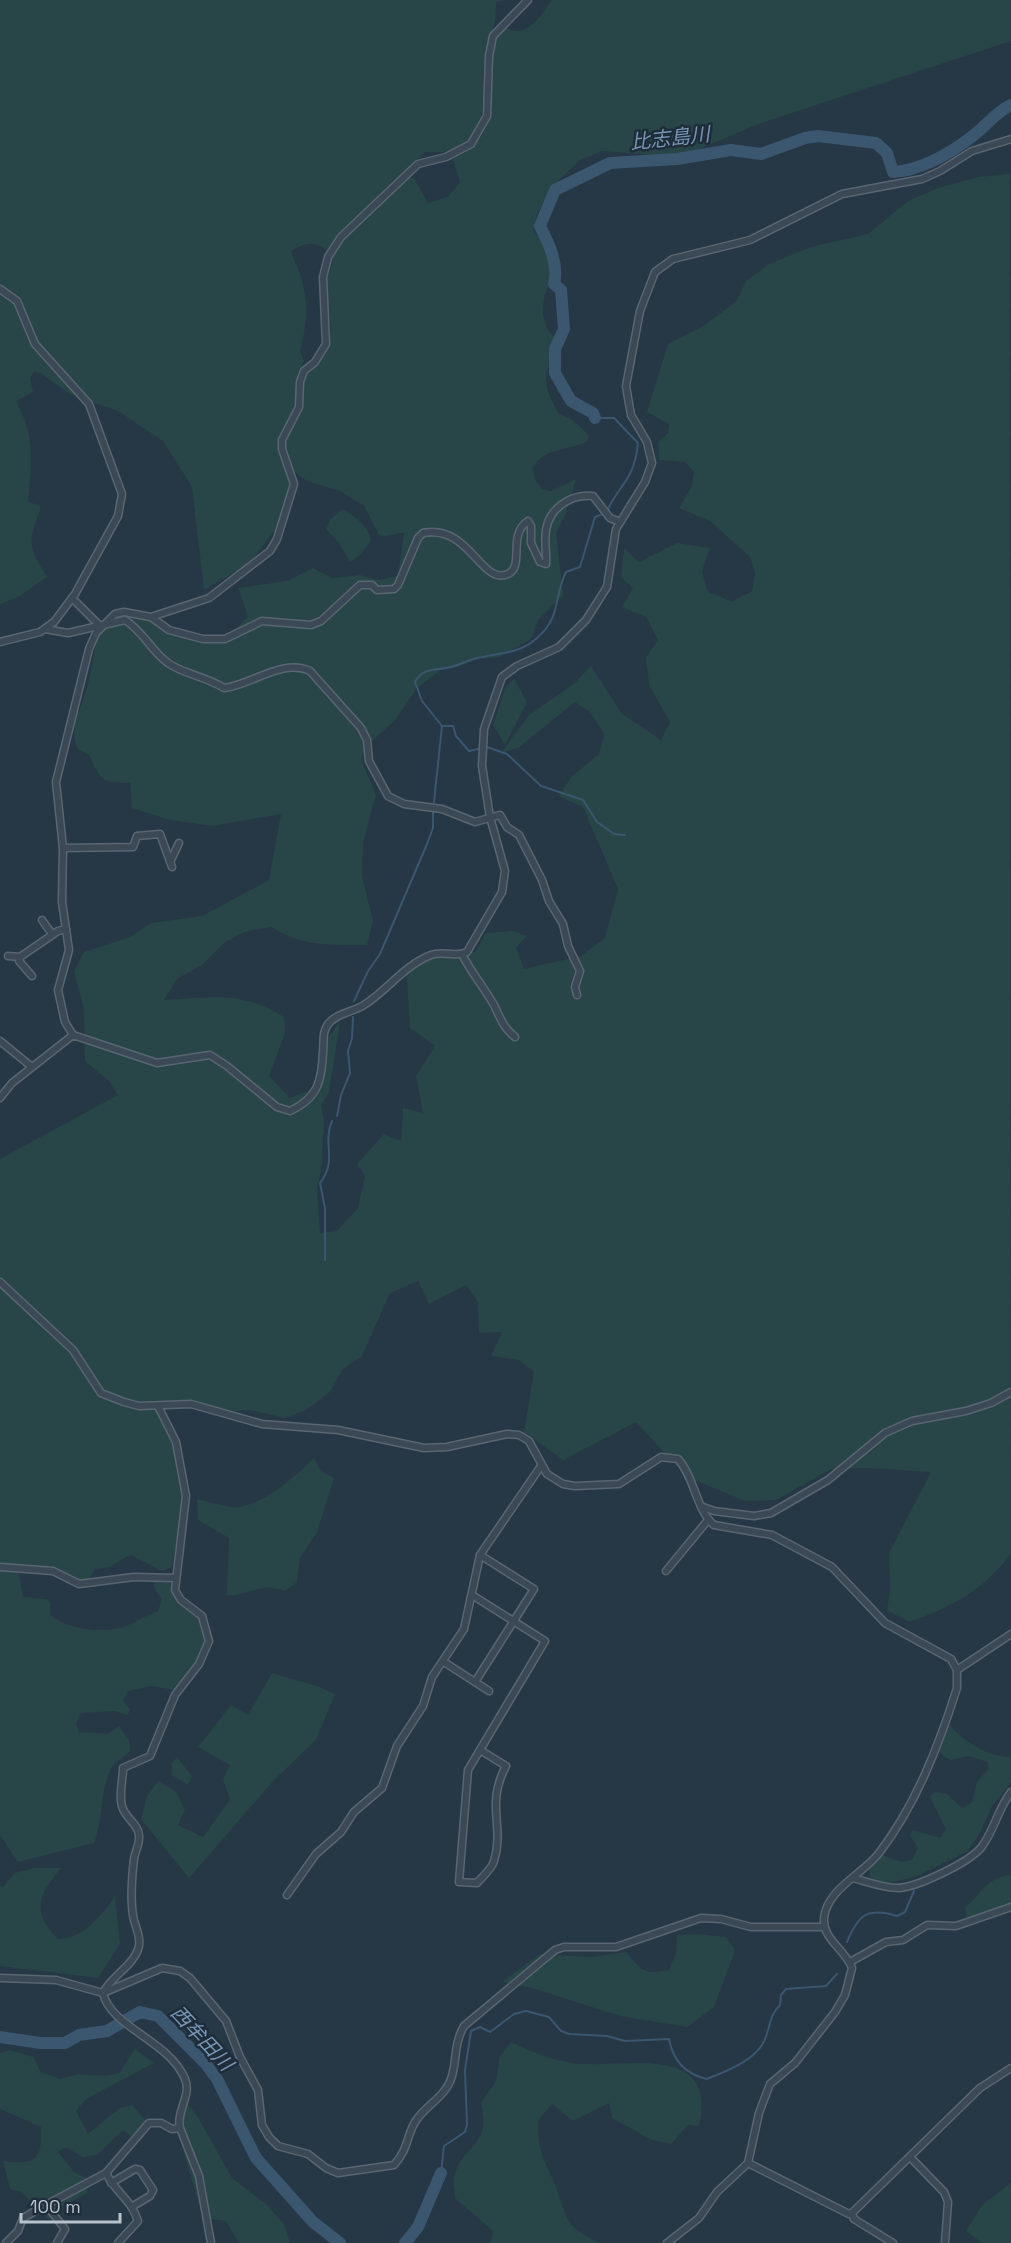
<svg xmlns="http://www.w3.org/2000/svg" width="1011" height="2243" font-family="'Space Grotesk','Noto Sans JP',sans-serif">
<rect width="100%" height="100%" fill="#263746"/>
<g fill="#284647">
<path d="M0,0h507l-11,2c0,7 0,17 -2,23 -2,8 -7,15 -8,22 -9,48 15,111 -61,105l-88,83 -10,15c-15,-10 -21,-7 -36,1 2,9 7,15 9,23 9,26 7,52 0,77l4,10 -5,11 2,11c9,-13 22,-22 27,-37 9,-27 -11,-60 6,-92 16,-30 49,-53 74,-76h6l14,25 20,-6 12,-15 -7,-22c4,-4 6,-4 12,-7 8,-4 16,-15 20,-24 15,-33 -3,-72 19,-103 22,16 37,-11 48,-26h459v41l-250,82 -81,34 -78,-6 -22,9 -28,27 -15,27 -4,16 10,13 10,3 5,19c-10,19 -23,45 -9,66 4,6 10,7 10,15 1,10 -6,12 -10,20 -8,17 2,33 10,48l12,5 17,15v7c-19,10 -41,5 -55,26l2,13 7,9 9,2 25,-12 -10,34 -10,20 7,62 -25,25 -7,19 -32,18 -21,2 -21,8 -15,2 -25,19 -21,31 -28,26 -7,14 15,36 -13,48 -1,33 11,45 -6,24c-33,0 -67,2 -95,-18l-25,4 -22,11 -24,24 -23,12 -14,22c48,-2 76,-10 120,17l1,16 -16,43 21,22 26,-10 6,-43 18,-23 -11,70 -8,13 3,17 -3,49 -4,17 3,45 17,-2 21,-23 7,-32 -8,-12 27,-30 17,7 2,-33 20,5 -7,-37 19,-30 -25,-18 -4,-65 36,-12 33,1 11,-19 27,-2 14,5 -11,12 8,21 57,-13 24,-18 13,-49 -35,-82 -24,-11 12,-19 28,-23 5,-20 -14,-22 -15,-10 -57,46 -17,5 28,-38 46,-32 16,-17 31,48 39,26 9,-18 -21,-37 -3,-28 12,-17 -12,-23 -24,-10 11,-19 -12,-11 3,-29 15,14 38,-19 33,5 -8,23 5,20 25,11 20,-11 3,-18 -5,-16 -40,-36 -31,-13 13,-22 2,-14 -9,-10 -26,-2 -1,-18 10,-9 1,-9 -22,-12 21,-68 35,-18 33,-24 10,-21 23,-17 42,-17 57,-13 40,-33 30,-13 40,-11 32,-3 1,1380c-28,36 -60,54 -102,68l-22,-12 3,-19 -1,-38 42,-81 -64,-4 -36,1 -55,31 -31,1 -58,-24 -51,-55 -73,38 -39,-28 10,-60 -15,-12 -28,-4 11,-24 -23,1 -1,-31 -12,-17 -37,19 -11,-23 -28,12 -28,63 -20,14 -12,22 -24,18 -21,8 -36,-8 -22,2 -38,-12 -34,4 20,41 8,57 -11,65 -10,4 -31,-16c-17,7 -16,13 -36,14l-5,9 -10,4 -29,-13 -51,-5v-405l118,-64 -9,-14 -24,-20 -1,-52 -10,-38 10,-19 46,-15 21,-14 51,-7 67,-36 12,-66 -69,12 -42,-6 -38,-12 -2,-25c-28,0 -30,-3 -41,-28l-11,-6c-11,-24 5,-42 10,-65 4,-17 6,-35 11,-50 8,-21 34,-23 52,-14 11,5 20,13 32,17 14,4 28,5 42,5l23,-26 -10,-28 49,-7 26,-13 19,10 28,-3 18,5 20,-4 6,-43c-9,-1 -16,5 -25,2l-15,-29 -24,-15 -33,-10 -18,-13 5,29 -7,17 -30,40 -15,14 -38,22 -12,-103 -29,-46 -45,-30 -48,-17 -29,-21 -7,-1 -4,6 3,14 -17,9c19,34 16,62 12,100l13,6c-13,37 -14,36 6,70l-27,19 -20,8z"/>
<path d="M342,509c12,7 27,17 29,32l-12,15 -9,6 -11,-19 -13,-14 4,-9z"/>
<polygon points="514,679 527,702 505,745 493,725 505,688"/>
<path d="M314,1458l7,13 13,7 -17,54 -17,26 -3,24 -12,9c-27,-10 -32,5 -58,4l2,-57 -31,-18 -1,-21c12,3 25,7 37,8 26,1 63,-32 80,-49z"/>
<path d="M0,1570l19,3 4,24 24,2 3,3v13c17,15 52,18 73,12 12,-4 23,-12 35,-16l4,-12c-5,-6 -11,-12 -6,-20l14,2c1,4 0,8 3,13 5,10 17,13 25,21 23,25 -9,57 -23,75l-24,-4 -23,5 -5,10 7,8 -2,6 -13,-4 -34,2 -5,10 3,9 29,2 11,-8 10,14 1,11c-5,6 -14,10 -18,16 -13,23 -8,52 -18,76l-76,19 -18,-27z"/>
<polygon points="272,1673 317,1686 335,1694 316,1740 274,1780 189,1878 141,1819 147,1796 158,1781 176,1792 185,1810 178,1825 203,1837 230,1800 223,1779 230,1765 198,1747 231,1705 248,1715"/>
<path d="M949,1724c13,17 41,34 62,33v26l-19,23 -11,25 -13,20 -53,26 -31,7 -13,-3 -2,-13 13,-13 19,7 11,-2 6,-12 -8,-13 3,-5 27,8 6,-9 -16,-32 5,-5 12,2 15,14 10,-6 5,-20 12,-14 -2,-6 -18,-6 -19,4 -11,-7z"/>
<polygon points="177,1757 192,1776 188,1785 172,1775 172,1763"/>
<path d="M34,1868h27c-22,27 -31,43 -3,71 27,-1 41,-22 57,-42l5,47 -22,34 -98,-12v-80l3,1 12,-14z"/>
<path d="M1011,1875v38l-11,-1 -33,7 -2,-11c17,-15 22,-31 46,-33z"/>
<path d="M699,1934l27,3 9,13 -21,57 -27,20 -67,-11 -88,-28 -30,-6 38,-28 51,3 35,-5c16,19 18,23 43,18l7,-17 1,-18z"/>
<path d="M511,2042c18,9 41,18 61,21 47,7 147,-24 127,63l-11,-1 -17,19 -19,-4 -40,-22 -3,-15 -36,18 -21,-17 -14,17c0,34 6,37 18,66 5,13 7,27 16,38 7,8 18,13 27,18h-108l2,-12 -38,-33c0,-8 -3,-17 0,-24 10,-32 37,-28 26,-71l15,-22 4,-25z"/>
<path d="M135,2049l19,14 -68,36 -10,12 12,23 32,-26 12,-3 17,19 -18,12 -8,-6 -26,25 -15,2 -16,-10 -8,5 16,20 15,7 -2,14 -24,13 -14,14 -27,-28 -12,-3 -7,-28c33,4 39,0 38,-34l-41,-18v-56l10,-3 23,7 8,15 19,7 18,-5 29,2 12,-3z"/>
<polygon points="185,2100 199,2119 232,2178 266,2204 284,2224 290,2243 239,2243 226,2221 203,2218 177,2129"/>
<polygon points="1011,2183 1011,2243 982,2243 966,2231 982,2205"/>
</g>
<g fill="none" stroke-linecap="round" stroke-linejoin="round">
<g stroke="#3b566f" stroke-width="2">
<path d="M595,418h19l24,25c-4,39 -19,41 -31,68"/>
<polyline points="442,726 453,726 456,736 469,751 478,749"/>
<polyline points="487,747 507,754 541,786 583,800 597,822 614,834 625,835"/>
<path d="M434,802l8,-76 -20,-25 -7,-19c8,-16 23,-11 36,-15 9,-2 17,-7 26,-9 21,-5 43,-4 60,-20 25,-22 16,-40 29,-66l14,-5 15,-50 8,-3"/>
<polyline points="354,1001 368,971 380,954 427,844 433,828 433,812"/>
<polyline points="337,1116 341,1095 350,1073 348,1051 352,1038 353,1017"/>
<path d="M325,1260v-52l-5,-25c18,-24 2,-38 12,-62"/>
<path d="M847,1942c11,-27 20,-35 50,-26l8,-4 9,-21"/>
<path d="M441,2173l3,-27 21,-14 2,-7 -2,-55 6,-39 9,-4 10,5 24,-18 12,-3 23,6 12,14 8,3 38,2 18,5 44,-2c4,22 16,35 38,40 20,-8 50,-19 58,-40 6,-14 4,-23 15,-34l1,-10 5,-6 40,-3 11,-12"/>
</g>
<g stroke="#3b566f" stroke-width="12">
<path d="M595,418l-2,-5 -22,-12 -16,-28v-24l9,-20 -3,-39 -7,-6c5,-20 -5,-40 -14,-58l15,-36 55,-27 67,-4 54,-9 30,4 44,-16 13,-2 58,7 11,10 6,19c30,-2 58,-19 81,-37 13,-10 22,-23 37,-30"/>
<polyline points="0,2037 40,2043 65,2043 79,2035 107,2031 140,2012 158,2016 205,2063 217,2079 256,2158 313,2222 340,2243"/>
<polyline points="405,2243 418,2227 441,2173"/>
</g>
<defs>
<g id="minor">
<polyline points="0,289 17,301 35,344 89,404 122,494 118,516 75,594 54,622 40,632 0,642"/>
<polyline points="72,598 100,626"/>
<polyline points="151,617 209,598 270,551 277,539 294,484 282,449 282,440 299,407 300,382 304,371 315,362 326,344 323,277 328,257 341,237 418,164 446,157 471,144 487,116 489,56 493,36 528,0"/>
<path d="M45,629l23,4 57,-13c18,11 26,31 43,43 13,10 39,14 56,25 28,-3 58,-30 86,-17l51,57 6,12 2,21 19,35 16,8 38,5 33,13 25,-7 7,12 12,8 23,45 7,21 14,23 5,22 12,25 -5,16 2,8"/>
<polyline points="63,848 133,847 137,836 160,834 172,867"/>
<polyline points="171,860 179,843"/>
<polyline points="42,920 52,934"/>
<path d="M462,954c9,19 23,34 33,53 6,13 9,21 20,30"/>
<polyline points="8,956 20,957 58,931 66,929"/>
<polyline points="20,957 19,961 32,976"/>
<path d="M73,1035l-8,-13 -7,-32 11,-40 -7,-48 1,-54 -7,-66 33,-133 7,-16 19,-19 9,-2 27,5 18,13 34,9h22l37,-18 49,4 10,-4 39,-36h12l5,5 17,-1 4,-4 20,-47 5,-5c47,-9 58,53 85,41 17,-8 -1,-39 20,-53l3,5v17l9,19 6,2c1,-11 -2,-23 0,-34 4,-23 25,-36 47,-34l17,22 10,4"/>
<polyline points="0,1041 32,1067"/>
<path d="M0,1098l12,-15 61,-48 84,28 53,-8 17,11 50,41 13,4c28,-13 32,-30 33,-60 1,-10 -1,-18 5,-27 9,-11 25,-12 36,-19 24,-15 39,-39 67,-50 12,-5 24,3 36,-3l35,-60 3,-21 -15,-54 -8,-51 2,-37 18,-52 15,-11 42,-19 27,-27 21,-33 9,-58 29,-47 7,-19 -5,-21 -16,-27 -5,-29 14,-75 15,-39 18,-13 77,-19 92,-46 80,-15 18,-8 32,-20 39,-12"/>
<path d="M0,1282l73,68 28,43 23,9 15,4 52,-2 71,20 76,6 86,18 23,-1 60,-13 12,1 10,6 18,33 16,10 12,2 44,-2 42,-27 17,2c17,19 18,51 36,66l58,10 60,32 53,56 66,36 6,11v18c-18,57 -41,117 -78,165 -16,21 -52,36 -55,65 -2,21 22,32 28,50l-7,27 -10,17 -40,51 -25,21 -11,29 -11,50 -31,29 -18,26 -32,25"/>
<polyline points="703,1507 714,1511 754,1516 771,1513 828,1480 885,1433 912,1421 966,1411 991,1403 1011,1392"/>
<polyline points="0,1567 53,1571 79,1584 134,1577 175,1578"/>
<polyline points="666,1571 708,1520"/>
<path d="M472,1595l73,46 -77,129 -9,112 18,1c5,-6 15,-14 17,-22 11,-35 -9,-56 12,-95l-26,-16"/>
<polyline points="444,1662 475,1682 534,1589 480,1555"/>
<polyline points="957,1670 1011,1634"/>
<polyline points="475,1682 489,1691"/>
<path d="M853,1878c15,4 30,10 45,10 20,-1 75,-27 85,-43 12,-17 15,-36 28,-53"/>
<polyline points="287,1895 316,1854 341,1832 354,1812 382,1788 397,1746 423,1706 432,1677 464,1629 480,1555 541,1466"/>
<polyline points="850,1962 886,1942 903,1940 927,1925 956,1926 1011,1907"/>
<path d="M0,1978l56,2 47,13 59,-25 18,3 10,7 36,43 14,36 18,33 4,35 7,12 9,9 30,8 18,14 12,5 56,-8c16,-18 12,-31 23,-46 11,-15 30,-24 35,-43 5,-18 2,-33 12,-50l91,-76 9,-3h52l85,-29 20,1 30,8h73"/>
<polyline points="180,2128 199,2176 211,2243"/>
<polyline points="910,2157 944,2192 948,2202 945,2243"/>
<polyline points="748,2163 849,2214 852,2213 980,2088 1011,2068"/>
<path d="M106,2173c9,19 25,26 32,48l-20,22"/>
<polyline points="111,2183 135,2169 140,2170 153,2190 150,2196 133,2206"/>
<polyline points="852,2213 854,2219 893,2243"/>
<polyline points="6,2243 18,2231 23,2218 46,2205"/>
<path d="M57,2243l8,-14 -19,-24 60,-32 43,-50h12l11,6 8,-1c-4,-17 12,-33 5,-49 -16,-39 -74,-51 -82,-86 8,-17 32,-28 36,-47 2,-11 -5,-21 -6,-31 -3,-18 -1,-39 1,-56 1,-8 6,-15 5,-23 0,-11 -12,-17 -16,-27 -5,-11 0,-29 0,-41l27,-12 25,-61 24,-31 10,-23 -7,-25 -21,-16 -6,-10 11,-94 -10,-54 -18,-36"/>
</g>
</defs>
<use href="#minor" stroke="#596672" stroke-width="9"/>
<use href="#minor" stroke="#3b4855" stroke-width="6"/>
</g>
<g text-anchor="middle" dominant-baseline="central" stroke-width="5" stroke-linejoin="round" paint-order="stroke">
<g font-size="20" font-style="italic" fill="#7796b3" stroke="#1f2d3b">
<text transform="translate(670 138) rotate(-6)">比志島川</text>
<text transform="translate(202 2038) rotate(47)">西牟田川</text>
</g>
</g>
<path d="M21 2213v9h99v-9" fill="none" stroke="#b8c3ce" stroke-width="3"/>
<text x="30" y="2213" font-size="18" fill="#b8c3ce" stroke="#1f2d3b" stroke-width="4.5" paint-order="stroke">100 m</text>
</svg>
